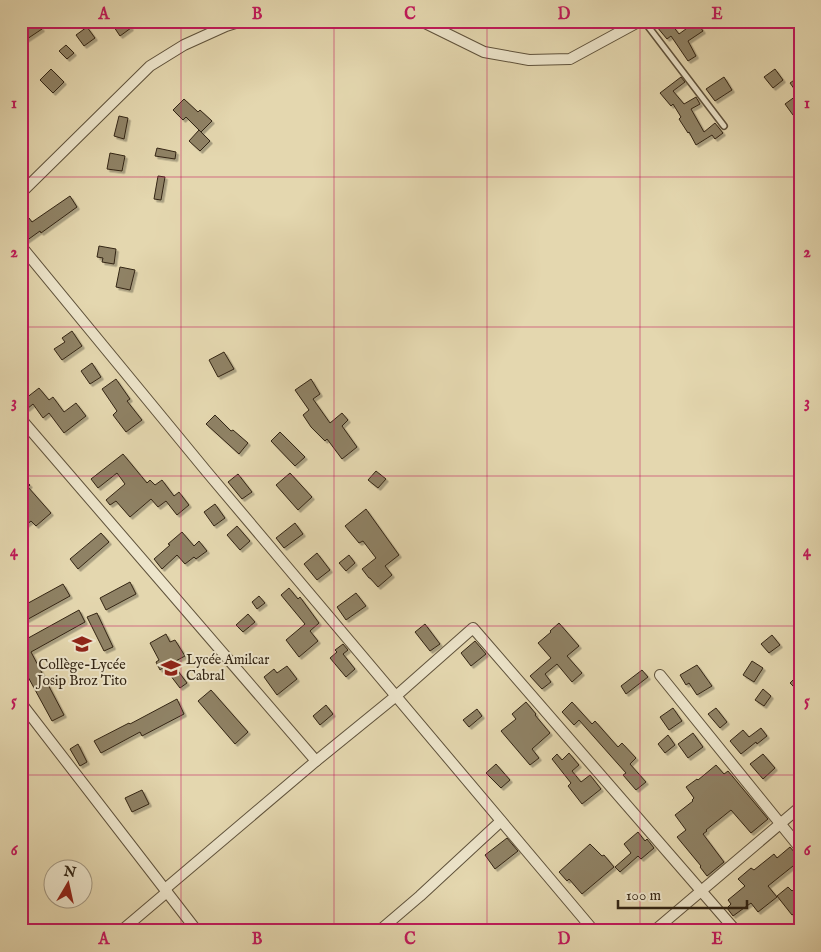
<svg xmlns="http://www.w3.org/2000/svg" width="821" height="952" font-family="'IM FELL English',serif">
<defs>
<filter id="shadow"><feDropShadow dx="2.5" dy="2.5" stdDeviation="0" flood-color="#0004"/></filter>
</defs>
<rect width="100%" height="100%" fill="#e4d7af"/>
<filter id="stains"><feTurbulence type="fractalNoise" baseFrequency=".004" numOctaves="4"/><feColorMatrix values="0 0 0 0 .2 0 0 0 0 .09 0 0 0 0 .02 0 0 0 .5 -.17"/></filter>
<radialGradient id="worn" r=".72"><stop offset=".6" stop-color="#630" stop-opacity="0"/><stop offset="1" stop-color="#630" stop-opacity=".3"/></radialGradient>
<g fill="#8f8265" stroke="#332514" filter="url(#shadow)">
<polygon points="22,21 36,21 42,29 21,43 21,28 25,25"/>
<polygon points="110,21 126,21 131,28 120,36"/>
<polygon points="652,21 669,21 679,34 690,26 687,21 696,21 703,31 688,41 696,56 688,61 671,36 667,39"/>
<polygon points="87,27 95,38 84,46 76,35"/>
<polygon points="66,45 74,53 67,59 59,51"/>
<polygon points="51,69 64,82 53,93 40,80"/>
<polygon points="775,69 783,80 773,88 764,77"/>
<polygon points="800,76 800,87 795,90 790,83"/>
<polygon points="681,77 685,82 673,91 684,104 696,97 700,104 691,109 704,132 715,123 723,133 715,139 712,135 696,145 689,132 688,133 679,119 681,117 673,104 671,106 660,93"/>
<polygon points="724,77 732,90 715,101 706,89"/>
<polygon points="800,93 800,110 793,115 785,104"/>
<polygon points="184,99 198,112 200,110 212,121 201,132 186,117 183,120 173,110"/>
<polygon points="119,116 128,118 124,139 114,136"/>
<polygon points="199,130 210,141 200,151 189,141"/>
<polygon points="157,148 176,152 175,159 155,156"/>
<polygon points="110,153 125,156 122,171 107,169"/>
<polygon points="158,176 165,177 161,200 154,199"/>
<polygon points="70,196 77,207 41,233 40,231 26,241 21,233 21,223 29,218 32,222"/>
<polygon points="99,246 116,249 114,264 102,262 103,258 97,257"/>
<polygon points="120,267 135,270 130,290 116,287"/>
<polygon points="72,331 82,346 62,360 54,349 65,342 62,338"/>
<polygon points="224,352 234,369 218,377 209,360"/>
<polygon points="92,363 101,377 90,384 81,371"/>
<polygon points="116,379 130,399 127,401 142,420 126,432 113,415 117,411 102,389"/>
<polygon points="311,379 320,394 313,399 330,423 342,413 348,420 342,426 357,447 342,459 327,439 325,441 311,427 303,415 309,410 295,390"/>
<polygon points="39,388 49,400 53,397 64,412 76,403 86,416 64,433 49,413 43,418 33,404 27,409 21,402"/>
<polygon points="215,415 231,431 233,430 248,443 239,454 206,424"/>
<polygon points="280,432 305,457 295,466 271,441"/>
<polygon points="123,454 147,483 150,480 155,485 162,480 174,496 179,492 189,505 177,515 166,501 158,507 151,499 130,517 116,501 110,505 106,500 125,484 117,473 98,488 91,479"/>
<polygon points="376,471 386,479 378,488 368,480"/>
<polygon points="290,473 312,497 298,510 276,485"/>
<polygon points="238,474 252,492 242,499 228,482"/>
<polygon points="21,477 30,485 28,487 51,513 36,526 31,521 21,529"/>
<polygon points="215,504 225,518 214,526 204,512"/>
<polygon points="366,509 399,555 385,566 392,575 378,587 370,578 369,578 362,569 376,558 363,541 359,543 345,526"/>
<polygon points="295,523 303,534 284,548 276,538"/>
<polygon points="237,526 250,541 240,550 227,535"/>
<polygon points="182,532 194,546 199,541 207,551 196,559 194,557 185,564 177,555 162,569 154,559 170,545 168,544"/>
<polygon points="101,533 109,542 78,569 70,559"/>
<polygon points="317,553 330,570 317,580 304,564"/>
<polygon points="349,555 355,563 346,571 339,563"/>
<polygon points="130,582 136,594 106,610 100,598"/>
<polygon points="63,584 70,596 21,623 21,607"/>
<polygon points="289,588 298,599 300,597 319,623 310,631 318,641 299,657 286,640 305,624 281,595"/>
<polygon points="356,593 366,606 346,620 337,607"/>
<polygon points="259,596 265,603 257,609 252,602"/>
<polygon points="79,610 85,622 31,652 64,715 52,721 21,664 21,642"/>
<polygon points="97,613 113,647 104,651 87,617"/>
<polygon points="248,614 255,622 243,632 236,625"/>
<polygon points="559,623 579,646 567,656 582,673 572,682 557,664 545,674 551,682 542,689 530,676 551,658 538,643 551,632 550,631"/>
<polygon points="425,624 440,644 430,651 415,632"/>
<polygon points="166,634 170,642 175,640 185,656 172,663 187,683 180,688 164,667 160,670 156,662 159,660 150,643"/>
<polygon points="772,635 780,645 769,653 761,644"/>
<polygon points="475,641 486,654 471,666 461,653"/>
<polygon points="343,644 348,650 343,654 355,669 346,677 330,658 337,652 335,650"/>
<polygon points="752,661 763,668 754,682 743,675"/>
<polygon points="697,665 712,686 697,695 689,683 686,685 680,675"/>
<polygon points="287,666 297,679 277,695 264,677 274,669 277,673"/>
<polygon points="642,670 648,677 626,694 621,686"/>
<polygon points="800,673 800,693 790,683"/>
<polygon points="763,689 771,696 764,706 755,700"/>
<polygon points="211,690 248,732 235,744 198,701"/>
<polygon points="177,699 184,714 142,736 140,732 101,753 94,741 129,723 130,724"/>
<polygon points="526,702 536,714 535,715 550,733 532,749 539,758 530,765 501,731 516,719 512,714"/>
<polygon points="572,702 592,724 595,721 618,747 622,743 636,758 630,764 646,782 636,790 623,775 626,773 579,720 574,725 562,712"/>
<polygon points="326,705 333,714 320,725 313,716"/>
<polygon points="673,708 682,721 669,730 660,717"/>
<polygon points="716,708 727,722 720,728 708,714"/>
<polygon points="477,709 482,716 469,727 463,720"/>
<polygon points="761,728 767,736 757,744 756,742 741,754 730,741 743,730 749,737"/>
<polygon points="693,733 703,747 688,758 678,744"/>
<polygon points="668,735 675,745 665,753 658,744"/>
<polygon points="78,744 87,762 80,766 70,749"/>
<polygon points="569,753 579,765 572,771 581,782 590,775 601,789 582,804 568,786 571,783 552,759 557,754 562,760"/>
<polygon points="763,754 775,768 763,779 750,764"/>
<polygon points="496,764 510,780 501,788 486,773"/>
<polygon points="716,765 724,774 728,771 768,819 751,833 731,810 706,830 707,831 703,834 724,862 707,876 700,867 701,866 677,837 686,830 675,815 693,801 692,800 694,798 686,787 697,779 698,780"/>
<polygon points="142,790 149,804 132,812 125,798"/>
<polygon points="638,832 645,841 647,839 654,848 641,859 638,856 620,872 615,867 631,853 624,844"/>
<polygon points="507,838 518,851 495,869 485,855"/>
<polygon points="590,844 602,856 604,855 614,867 582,894 569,879 567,881 559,872"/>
<polygon points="790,847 795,853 800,855 800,873 793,866 768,886 777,897 758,912 751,903 733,916 727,908 731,904 728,900 745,886 738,879 751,868 754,870 774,854 777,858"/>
<polygon points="800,884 800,908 792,915 777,896 788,887 792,891"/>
</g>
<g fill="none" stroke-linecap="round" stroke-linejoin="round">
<defs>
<polyline id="service" points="644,21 724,126"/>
<g id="minor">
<polyline points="421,21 484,52 529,60 570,59 640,21"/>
<polyline points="21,193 150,66 184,45 226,26 242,21"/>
<polyline points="21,246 207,472 594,931"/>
<polyline points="21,419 316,761"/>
<polyline points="660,675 800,848"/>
<polyline points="21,703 197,931"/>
<polyline points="165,889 316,761 396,696 473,628 736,931"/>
<polyline points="121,931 167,892"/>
<polyline points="379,931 420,896 501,821"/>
<polyline points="654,931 800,807"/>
</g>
</defs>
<use href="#service" stroke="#5f523b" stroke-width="8"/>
<use href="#minor" stroke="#5f523b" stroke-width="12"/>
<use href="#service" stroke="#ede5cb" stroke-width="5"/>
<use href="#minor" stroke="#ede5cb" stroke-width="10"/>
</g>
<path fill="none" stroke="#c2185b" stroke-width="1" stroke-opacity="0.55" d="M181,21v910M334,21v910M487,21v910M640,21v910M21,177h779M21,327h779M21,476h779M21,626h779M21,775h779"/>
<defs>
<symbol id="school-bare" viewBox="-9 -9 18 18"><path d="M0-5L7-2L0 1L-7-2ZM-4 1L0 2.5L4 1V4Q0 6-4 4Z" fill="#8f2418" stroke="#ede5cb" stroke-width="2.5" paint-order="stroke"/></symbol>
</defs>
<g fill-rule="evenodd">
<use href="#school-bare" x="68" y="630" width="28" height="28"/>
<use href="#school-bare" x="157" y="654" width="28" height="28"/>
</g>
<g text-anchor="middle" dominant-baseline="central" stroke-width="4" stroke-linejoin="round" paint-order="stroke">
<g font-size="14" fill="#332514" stroke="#ede5cb" text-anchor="start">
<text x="186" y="660">Lycée Amilcar<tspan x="186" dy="16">Cabral</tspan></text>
<text x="82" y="665" text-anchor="middle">Collège-Lycée<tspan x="82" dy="16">Josip Broz Tito</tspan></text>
</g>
</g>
<rect width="821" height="952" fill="none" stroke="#e4d7af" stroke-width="55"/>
<g transform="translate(68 884) rotate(9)"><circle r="24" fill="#ede5cb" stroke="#a39882"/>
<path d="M0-4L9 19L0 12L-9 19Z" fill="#8f2418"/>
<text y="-8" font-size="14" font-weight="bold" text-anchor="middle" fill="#332514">N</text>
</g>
<path d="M618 900v8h129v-8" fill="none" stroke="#332514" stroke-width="2.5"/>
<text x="626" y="900" font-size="15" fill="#332514" stroke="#ede5cb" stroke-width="4" paint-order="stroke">100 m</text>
<rect x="28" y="28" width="766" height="896" fill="none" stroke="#c2185b" stroke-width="2"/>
<g font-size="16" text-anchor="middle" font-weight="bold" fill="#c2185b">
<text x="104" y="19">A</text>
<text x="257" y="19">B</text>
<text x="410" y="19">C</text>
<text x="564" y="19">D</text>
<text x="717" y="19">E</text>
<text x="14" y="108">1</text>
<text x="807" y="108">1</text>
<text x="14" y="257">2</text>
<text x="807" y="257">2</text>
<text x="14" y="407">3</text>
<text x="807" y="407">3</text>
<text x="14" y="556">4</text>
<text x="807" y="556">4</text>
<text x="14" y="706">5</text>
<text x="807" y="706">5</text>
<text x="14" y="855">6</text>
<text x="807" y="855">6</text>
<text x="104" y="944">A</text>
<text x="257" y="944">B</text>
<text x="410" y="944">C</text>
<text x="564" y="944">D</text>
<text x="717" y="944">E</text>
</g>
<rect width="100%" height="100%" filter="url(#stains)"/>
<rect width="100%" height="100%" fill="url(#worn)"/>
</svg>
